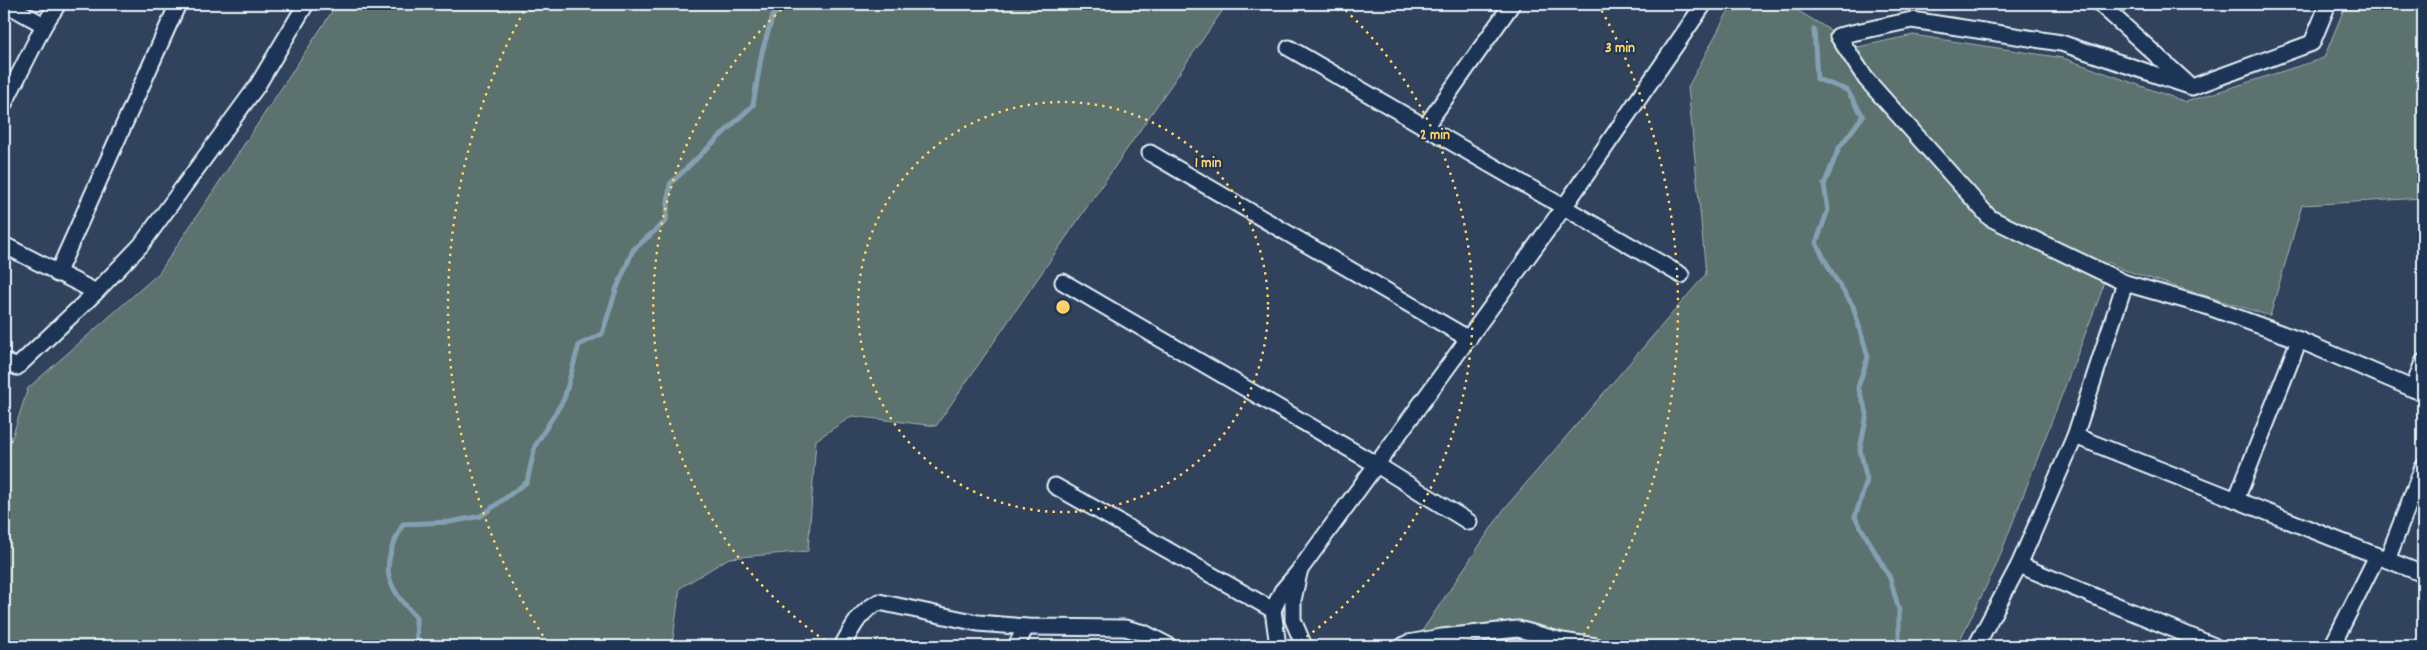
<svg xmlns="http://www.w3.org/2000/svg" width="2427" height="650" font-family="Dekko,sans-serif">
<rect width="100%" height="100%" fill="#30425c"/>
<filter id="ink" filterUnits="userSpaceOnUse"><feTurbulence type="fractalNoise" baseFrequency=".02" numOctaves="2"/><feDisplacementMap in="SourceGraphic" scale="10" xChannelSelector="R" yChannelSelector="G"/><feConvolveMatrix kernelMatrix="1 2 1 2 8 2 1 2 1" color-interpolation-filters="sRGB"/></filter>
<g filter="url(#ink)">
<g fill="#5b726e" stroke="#a2b2b3">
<polygon points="337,4 1227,4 936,426 852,416 816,440 808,551 729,558 680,588 672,646 4,646 4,462 28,388 159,273"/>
<polygon points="1732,4 1787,4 1858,47 1913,35 2063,58 2186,102 2324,58 2346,4 2423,4 2423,198 2302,205 2270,316 2124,270 2108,262 2101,293 1996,566 1957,646 1412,646 1504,509 1706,274 1688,87"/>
</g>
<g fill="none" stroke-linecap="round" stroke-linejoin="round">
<g stroke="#83a1b2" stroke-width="5">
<polyline points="1814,29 1817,79 1847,90 1863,116 1839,148 1824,185 1828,210 1816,243 1833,275 1853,306 1868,357 1858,387 1867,413 1860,450 1867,480 1855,517 1890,578 1899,610 1899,646"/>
<path d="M417,646l-1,-29c-34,-36 -35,-50 -13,-93l47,-2 31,-6 46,-34 8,-36 29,-47 15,-54 23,-11 14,-44 17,-40 33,-29 4,-37 83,-79 9,-53 11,-37 17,-11"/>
</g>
<defs>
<g id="street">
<polyline points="6,4 44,25"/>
<polyline points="2100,4 2187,83"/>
<polyline points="2328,4 2312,43 2192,87 2061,43 1912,20 1838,36 1866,79 1990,218 2125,283 2206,306 2299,340 2423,393"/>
<polyline points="1289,48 1681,275"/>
<polyline points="4,104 44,25 58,4"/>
<polyline points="1425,127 1512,4"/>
<polyline points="1150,153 1469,339"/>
<polyline points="4,245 96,292"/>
<polyline points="57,274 178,4"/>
<polyline points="1063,282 1377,465 1469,522"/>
<polyline points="4,361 17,367 96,292 141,245 257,86 306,4"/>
<polyline points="2413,389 2423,362"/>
<polyline points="2075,436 2423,574"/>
<polyline points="1055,486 1273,610 1278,646"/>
<polyline points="2236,500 2299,340"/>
<polyline points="2387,560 2423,467"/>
<polyline points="2019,565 2214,646"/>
<polyline points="1299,573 1293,600 1293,620 1304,646"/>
<polyline points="1273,610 1282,591 1299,571 1564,207 1704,4"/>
<path d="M842,646c11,-19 17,-34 37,-44l99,21 48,4 99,1 19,5 25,13"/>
<polyline points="1016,646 1026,627"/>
<polyline points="1403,646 1408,643 1442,637 1518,629 1562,641 1596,646"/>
<polyline points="1976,646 2019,565 2075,436 2125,283"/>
<polyline points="2332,646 2377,556"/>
</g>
</defs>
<use href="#street" stroke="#e8f1f8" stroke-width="19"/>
<use href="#street" stroke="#1d3557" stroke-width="15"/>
</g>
</g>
<g fill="none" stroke="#ffd166" stroke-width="2.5" stroke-dasharray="2.5 5">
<circle cx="1063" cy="307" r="205"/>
<path d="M831 645A410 410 0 0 1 786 5M1340 5A410 410 0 0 1 1295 645"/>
<path d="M547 642A615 615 0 0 1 528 4M1598 4A615 615 0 0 1 1579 642"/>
</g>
<circle cx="1063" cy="307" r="8" fill="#ffd166" stroke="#1d3557" stroke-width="2.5"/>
<g font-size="15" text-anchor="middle" font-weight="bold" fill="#ffd166" stroke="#1d3557" stroke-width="4" stroke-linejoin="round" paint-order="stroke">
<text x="1620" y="52">3 min</text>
<text x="1435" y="139">2 min</text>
<text x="1208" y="167">1 min</text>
</g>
<rect width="2427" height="650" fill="none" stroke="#1d3557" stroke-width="20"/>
<rect x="10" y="10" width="2407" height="630" fill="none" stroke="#e8f1f8" stroke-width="2" filter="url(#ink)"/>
</svg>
